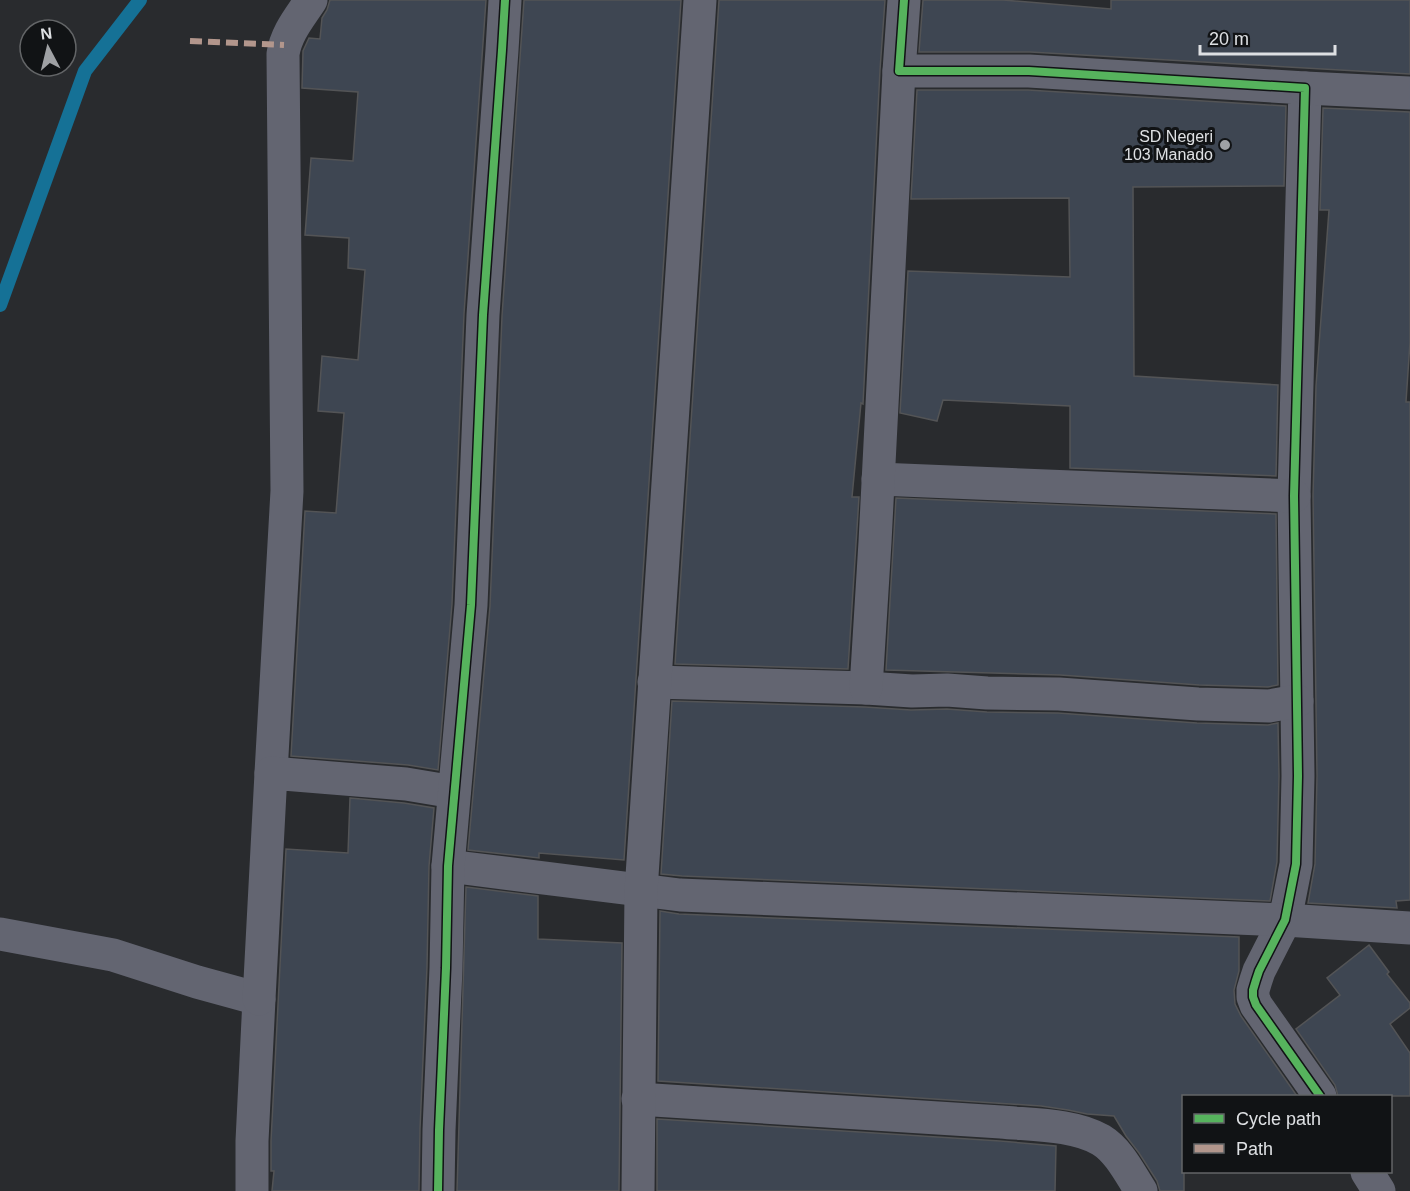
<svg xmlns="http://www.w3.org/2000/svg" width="1410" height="1191" font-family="Helvetica,sans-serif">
<rect width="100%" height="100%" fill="#292b2e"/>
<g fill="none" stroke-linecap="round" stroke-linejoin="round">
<polyline stroke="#157196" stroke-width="14" points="0,305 85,71 140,0"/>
</g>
<g fill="#3e4652" stroke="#535456" stroke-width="1.5">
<polygon points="330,0 486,0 464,314 452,604 438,770 408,765 291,756 305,511 336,513 344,413 318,411 322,356 358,360 365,270 348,268 349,238 305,235 311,158 353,161 358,92 302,88 303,51 309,38 320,39 322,18 327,10"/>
<polygon points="524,0 681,0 624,860 539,853 539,858 468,850 490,606 502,316"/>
<polygon points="719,0 885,0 880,70 863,404 861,403 852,497 859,497 848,669 675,664"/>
<polygon points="923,0 1003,0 1111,9 1111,0 1410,0 1410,74 1030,52 919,52"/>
<polygon points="917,90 1028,90 1286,106 1284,186 1133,187 1134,376 1278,385 1276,476 1070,468 1070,406 943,400 937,421 900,413 908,271 1070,277 1069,198 911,199"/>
<polygon points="1323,108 1410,112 1410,342 1406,402 1410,402 1410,900 1396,901 1397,908 1308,903 1315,864 1317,776 1313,496 1316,386 1329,210 1320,210"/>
<polygon points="896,498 1276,514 1278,685 1268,687 1199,685 1060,675 886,670"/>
<polygon points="672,701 865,707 911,710 947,709 987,712 1058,713 1197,723 1268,725 1278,723 1279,776 1277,862 1270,901 682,876 661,874"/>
<polygon points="350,798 404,803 434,808 429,866 427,967 420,1129 419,1191 272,1191 274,1171 271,1171 271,1141 286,849 348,853"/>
<polygon points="466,887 538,896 538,939 622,943 619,1191 457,1191"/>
<polygon points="660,911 679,914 1239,937 1239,971 1234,990 1235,1004 1241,1016 1297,1096 1184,1096 1184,1191 1160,1191 1157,1181 1139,1153 1126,1136 1114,1116 1087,1114 1068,1110 1041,1106 658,1081"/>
<polygon points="1369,945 1389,972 1387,974 1410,1003 1410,1008 1390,1024 1410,1053 1410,1096 1338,1096 1335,1085 1296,1029 1340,995 1327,978"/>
<polygon points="657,1119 1000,1141 1056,1146 1055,1191 657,1191"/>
</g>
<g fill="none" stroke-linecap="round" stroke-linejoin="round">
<g stroke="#636571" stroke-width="33">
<polyline points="904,0 899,71 1029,71 1305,88 1294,496 1298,776 1296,864 1285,920 1259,971 1256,980 1253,990 1253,997 1256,1005 1320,1096"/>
<polyline points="1305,88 1410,93"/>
<polyline points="878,479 1294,496"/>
<polyline points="654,682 866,688 912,691 947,690 987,693 1059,694 1198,704 1269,706 1297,701"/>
<polyline points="866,688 875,542 899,71"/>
<path d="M271,773l16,-282 -4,-437c3,-21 17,-37 28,-54"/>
<polyline points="448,866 680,895 1285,920 1410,928"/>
<polyline points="0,934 113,955 197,982 259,999 252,1141 252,1191"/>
<polyline points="259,999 271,773 406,784 454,792"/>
<path d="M638,1099l363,23c31,3 73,2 100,18 18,11 29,34 40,51"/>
<polyline points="1367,1172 1379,1191"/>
<polyline points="438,1191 439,1130 446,968 448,866 471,605 483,315 502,50 505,0"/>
<polyline points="638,1191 641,891 700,0"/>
</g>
<polyline stroke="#b2968c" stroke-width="6" stroke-dasharray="12 6" stroke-linecap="butt" points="190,41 284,45"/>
<defs>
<g id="cycleway">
<polyline points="904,0 899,71 1029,71 1305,88 1294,496 1298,776 1296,864 1285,920 1259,971 1256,980 1253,990 1253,997 1256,1005 1320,1096"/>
<polyline points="438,1191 439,1130 446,968 448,866 471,605 483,315 502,50 505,0"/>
</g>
</defs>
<use href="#cycleway" stroke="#111315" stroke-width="11"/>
<use href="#cycleway" stroke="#56b35d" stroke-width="8"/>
</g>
<circle fill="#9fa1a4" stroke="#111315" stroke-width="2" cx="1225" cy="145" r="6"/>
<g text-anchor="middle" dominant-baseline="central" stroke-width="6" stroke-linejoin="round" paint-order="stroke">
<g font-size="16" fill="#dee0e3" stroke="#111315" text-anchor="end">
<text x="1213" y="136">SD Negeri<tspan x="1213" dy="18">103 Manado</tspan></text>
</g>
</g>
<rect x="1182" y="1095" width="210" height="78" fill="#111315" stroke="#636567" stroke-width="1.5"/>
<rect x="1194" y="1114" width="30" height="9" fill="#56b35d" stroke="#636567" stroke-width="1.5"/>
<text x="1236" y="1125" font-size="18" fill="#dee0e3">Cycle path</text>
<rect x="1194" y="1144" width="30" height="9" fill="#b2968c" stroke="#636567" stroke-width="1.5"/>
<text x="1236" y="1155" font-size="18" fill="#dee0e3">Path</text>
<g transform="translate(48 48) rotate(353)"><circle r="28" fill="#111315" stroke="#636567" stroke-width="1.5"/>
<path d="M0-4.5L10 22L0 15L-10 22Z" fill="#9fa1a4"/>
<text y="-9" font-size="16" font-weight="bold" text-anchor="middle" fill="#dee0e3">N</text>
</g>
<path d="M1200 45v9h135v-9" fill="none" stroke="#dee0e3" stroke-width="3"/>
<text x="1209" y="45" font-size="18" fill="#dee0e3" stroke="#111315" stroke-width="4.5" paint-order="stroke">20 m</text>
</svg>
